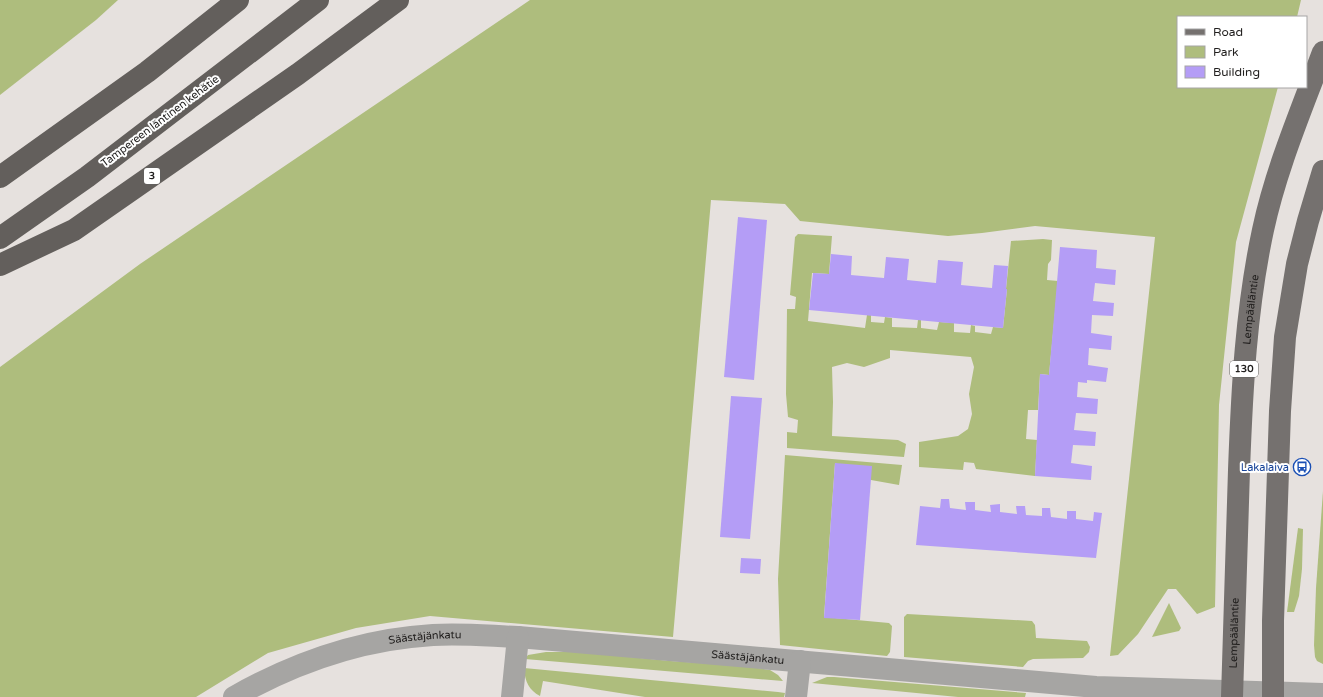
<svg xmlns="http://www.w3.org/2000/svg" width="1323" height="697" font-family="'Varela Round',sans-serif">
<rect width="100%" height="100%" fill="#e6e1de"/>
<g fill="#aebd7d">
<polygon points="0,0 118,0 96,20 0,95"/>
<polygon points="530,0 1301,0 1297,17 1178,17 1178,87 1278,87 1236,242 1219,405 1215,607 1197,614 1176,589 1168,589 1138,634 1118,655 1110,656 1155,237 1035,226 982,233 948,236 800,221 785,204 711,200 673,637 430,616 356,628 268,653 196,697 0,697 0,367 140,264"/>
<polygon points="798,234 832,236 829,274 812,273 808,321 865,328 867,315 871,315 871,322 884,323 885,317 892,318 892,327 917,328 918,320 921,320 921,328 937,330 939,322 954,323 954,332 970,333 971,325 975,326 975,332 991,334 993,327 1003,328 1007,289 1006,289 1011,241 1043,239 1052,240 1051,260 1048,264 1047,280 1058,281 1049,375 1040,374 1038,410 1028,410 1026,439 1037,440 1035,476 976,469 974,463 964,462 963,470 919,467 919,442 958,436 968,429 972,414 969,394 974,367 971,357 890,350 890,358 864,367 847,363 832,367 833,402 832,436 898,440 906,444 904,457 787,448 787,432 797,433 798,420 788,417 786,394 787,309 795,309 796,297 790,295 795,237"/>
<polygon points="785,455 902,465 899,485 871,480 835,463 824,617 889,623 892,626 890,652 887,656 780,645 778,579"/>
<polygon points="1323,491 1323,664 1317,661 1315,657 1314,645 1316,588"/>
<polygon points="1298,528 1303,529 1302,569 1299,596 1294,612 1287,612"/>
<polygon points="1169,603 1181,628 1179,631 1152,637"/>
<polygon points="907,614 1032,621 1035,625 1036,638 1087,641 1090,647 1089,652 1083,658 1033,659 1028,661 1023,667 904,657 904,617"/>
<polygon points="546,652 579,652 670,661 745,666 770,670 778,675 783,681 525,659 528,655"/>
<path d="M524,668l254,24 7,1 -1,4h-139l-102,-16 -3,15c-11,-6 -15,-14 -16,-28z"/>
<polygon points="827,677 834,677 1026,693 1025,697 958,697 812,683"/>
</g>
<g fill="#b49df6">
<polygon points="738,217 767,220 754,380 724,377"/>
<polygon points="1060,247 1097,250 1096,268 1116,270 1115,285 1095,283 1093,301 1114,303 1113,316 1092,315 1091,333 1112,336 1111,350 1089,348 1088,365 1108,368 1106,382 1087,380 1087,383 1078,382 1077,397 1098,399 1097,414 1076,413 1074,430 1096,432 1095,446 1073,445 1071,463 1092,466 1091,480 1035,476 1040,374 1049,375"/>
<polygon points="831,254 852,256 851,275 884,278 886,257 909,259 907,280 936,283 938,260 963,262 961,285 992,288 994,265 1008,266 1006,289 1007,289 1003,328 809,310 813,273 829,274"/>
<polygon points="731,396 762,398 750,539 720,537"/>
<polygon points="835,463 872,466 860,620 824,618"/>
<polygon points="941,499 949,499 950,508 966,510 965,502 975,502 975,510 991,512 990,505 1000,504 1000,512 1017,514 1016,506 1025,506 1026,515 1042,516 1042,508 1050,508 1051,517 1067,519 1067,511 1076,511 1076,519 1093,521 1094,512 1102,513 1096,558 916,545 920,506 940,508"/>
<polygon points="741,558 761,559 760,574 740,573"/>
</g>
<g fill="none" stroke-linecap="round" stroke-linejoin="round">
<g stroke="#a6a5a3" stroke-width="22">
<path id="s1" d="M234,697c60,-34 129,-58 199,-62 28,-2 57,1 85,2l578,50 227,7"/>
<polyline points="512,697 518,637"/>
<polyline points="796,697 800,661"/>
</g>
<g stroke="#75716f" stroke-width="22">
<path id="s2" d="M1232,697c2,-76 4,-152 7,-227 3,-81 7,-161 24,-240 13,-61 38,-119 60,-178"/>
<polyline points="1273,697 1273,621 1280,411 1285,337 1297,264 1308,221 1323,171"/>
</g>
<g stroke="#635f5c" stroke-width="22">
<polyline points="0,177 147,72 238,0"/>
<polyline points="0,238 87,177 318,0"/>
<polyline points="0,265 74,230 298,74 398,0"/>
</g>
</g>
<defs>
<symbol id="bus-ring" viewBox="-11 -11 22 22"><circle r="9.5" fill="#fff" stroke="#1a4fb4" stroke-width="1.5"/><path d="M-5-6H5V4H4V6H2V4H-2V6H-4V4H-5ZM-3.5-4V0h7V-4ZM-3.5 1.2v1.5H-2V1.2ZM2 1.2v1.5H3.5V1.2Z" fill="#1a4fb4"/></symbol>
</defs>
<g fill-rule="evenodd">
<use href="#bus-ring" x="1292" y="457" width="20" height="20"/>
</g>
<g text-anchor="middle" dominant-baseline="central" stroke-width="4" stroke-linejoin="round" paint-order="stroke">
<g fill="#fff" stroke="#636261" stroke-width="1">
<rect x="144" y="168" width="16" height="16" rx="3"/>
<rect x="1230" y="361" width="28" height="16" rx="3"/>
</g>
<g font-size="10" font-weight="bold" fill="#201e1d">
<text x="152" y="176">3</text>
<text x="1244" y="369">130</text>
</g>
<g font-size="11" fill="#201e1d" stroke="#fff">
<text transform="translate(160 121) rotate(-37)">Tampereen läntinen kehätie</text>
<text stroke="none"><textPath href="#s2" startOffset="388">Lempääläntie</textPath></text>
<text stroke="none"><textPath href="#s2" startOffset="64">Lempääläntie</textPath></text>
<text stroke="none"><textPath href="#s1" startOffset="202">Säästäjänkatu</textPath></text>
<text stroke="none"><textPath href="#s1" startOffset="526">Säästäjänkatu</textPath></text>
</g>
<g font-size="11" fill="#164399" stroke="#fff" text-anchor="end">
<text x="1289" y="467">Lakalaiva</text>
</g>
</g>
<rect x="1177" y="16" width="130" height="72" fill="#ffffff" stroke="#a6a5a5"/>
<rect x="1185" y="29" width="20" height="6" fill="#75716f" stroke="#a6a5a5"/>
<text x="1213" y="36" font-size="12" fill="#201e1d">Road</text>
<rect x="1185" y="46" width="20" height="12" fill="#aebd7d" stroke="#a6a5a5"/>
<text x="1213" y="56" font-size="12" fill="#201e1d">Park</text>
<rect x="1185" y="66" width="20" height="12" fill="#b49df6" stroke="#a6a5a5"/>
<text x="1213" y="76" font-size="12" fill="#201e1d">Building</text>
</svg>
